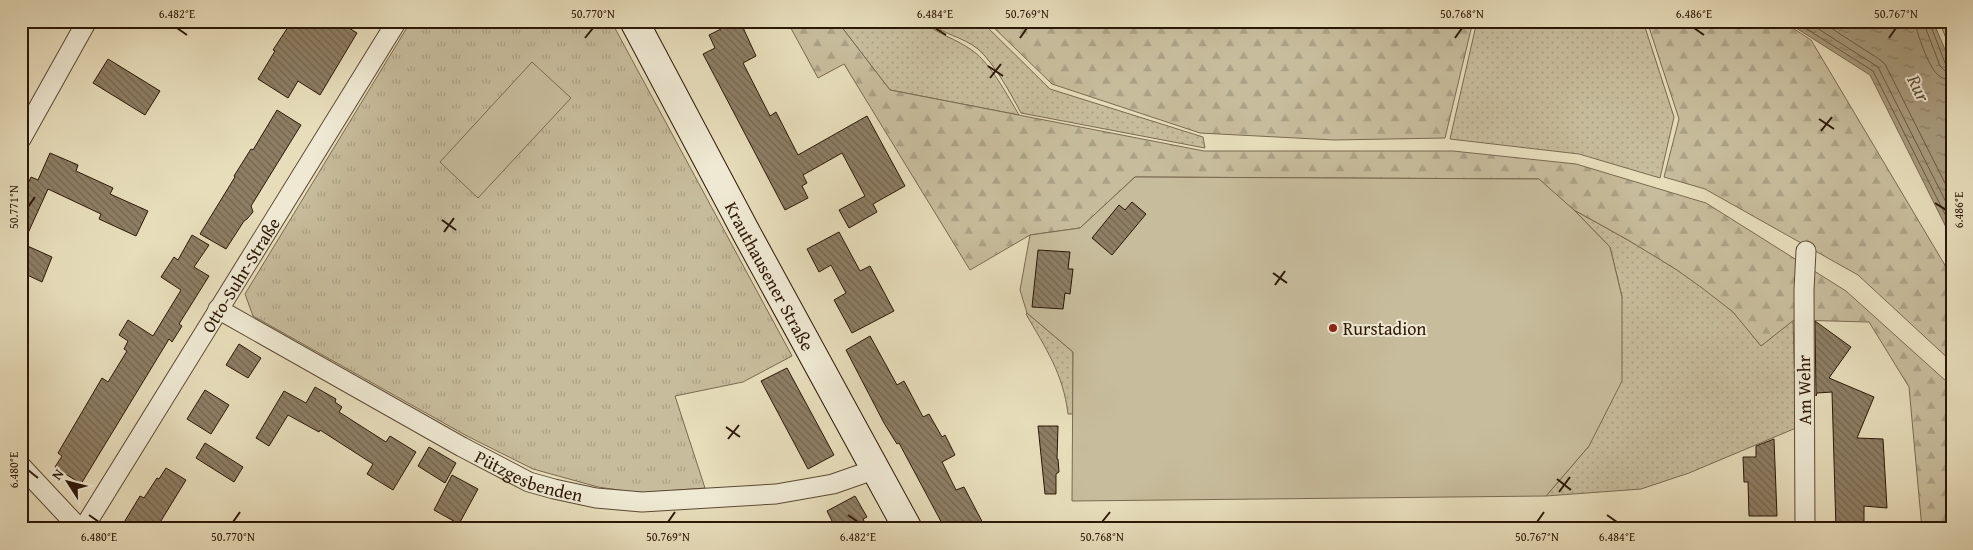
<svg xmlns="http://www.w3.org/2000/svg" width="1973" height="550" font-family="'Gentium Book Plus',serif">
<defs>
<pattern id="grass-dots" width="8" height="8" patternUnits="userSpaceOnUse" patternTransform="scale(1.25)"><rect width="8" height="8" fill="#c7bc9c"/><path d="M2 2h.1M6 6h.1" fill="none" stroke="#aba185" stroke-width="1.8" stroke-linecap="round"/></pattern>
<pattern id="forest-firs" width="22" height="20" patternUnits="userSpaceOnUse" patternTransform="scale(1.25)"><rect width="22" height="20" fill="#c7bc9c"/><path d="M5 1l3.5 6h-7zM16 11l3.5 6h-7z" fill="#aba185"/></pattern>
<pattern id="park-tufts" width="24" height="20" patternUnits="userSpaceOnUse" patternTransform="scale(1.25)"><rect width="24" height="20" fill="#c7bc9c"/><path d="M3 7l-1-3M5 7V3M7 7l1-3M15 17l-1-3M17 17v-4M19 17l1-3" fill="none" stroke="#aba185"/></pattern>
<pattern id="water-ripples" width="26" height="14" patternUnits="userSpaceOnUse" patternTransform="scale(1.25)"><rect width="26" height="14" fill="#a79a7d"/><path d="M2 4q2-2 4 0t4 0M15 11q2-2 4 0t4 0" fill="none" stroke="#887d64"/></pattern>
<pattern id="building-back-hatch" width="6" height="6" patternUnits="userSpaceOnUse" patternTransform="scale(1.25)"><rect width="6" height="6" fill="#8d7e64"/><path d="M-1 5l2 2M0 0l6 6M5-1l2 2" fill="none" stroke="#736650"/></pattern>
</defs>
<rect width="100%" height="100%" fill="#e7ddbb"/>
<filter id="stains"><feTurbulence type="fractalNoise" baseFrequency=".004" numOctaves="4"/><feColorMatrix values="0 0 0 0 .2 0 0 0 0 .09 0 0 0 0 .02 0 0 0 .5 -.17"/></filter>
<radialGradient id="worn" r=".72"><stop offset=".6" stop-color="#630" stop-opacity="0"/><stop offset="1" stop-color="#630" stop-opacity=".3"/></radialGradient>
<g fill="url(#grass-dots)" stroke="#7a6a51">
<path d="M837,21h85c15,13 35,18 51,30 17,12 35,45 46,64l-129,-25z"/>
<path d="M927,21h54l69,68 153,48 2,11 -184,-35c-10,-19 -27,-50 -43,-64 -15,-12 -36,-15 -51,-28z"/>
<polygon points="1477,21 1643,21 1674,117 1660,178 1579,154 1450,139"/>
<path d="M1574,210c54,30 111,60 158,101 11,10 19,24 29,35l32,-26 3,108 -107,45 -48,16 -95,7 43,-50 33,-149 -12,-50z"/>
<path d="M1027,313l46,39v62h-5c-5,-41 -22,-65 -42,-100z"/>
</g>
<g fill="url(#forest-firs)" stroke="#7a6a51">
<polygon points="787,21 837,21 890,90 1204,151 1453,151 1576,164 1706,203 1846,291 1946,381 1952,390 1952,529 1922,529 1909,387 1869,322 1794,320 1761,346 1733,312 1702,288 1677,270 1628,240 1574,210 1538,179 1135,177 1080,228 1030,235 970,270 844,64 818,78"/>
<polygon points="987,21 1473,21 1445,138 1334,140 1200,133 1052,84"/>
<polygon points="1647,21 1677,21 1679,24 1684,21 1782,21 1811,40 1952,277 1952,362 1858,275 1705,189 1664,177 1679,119"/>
<polygon points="1939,21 1952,21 1952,53"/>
</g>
<polygon fill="url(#park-tufts)" stroke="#7a6a51" points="411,21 611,21 792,356 743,382 675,396 705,488 639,493 598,487 533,469 467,436 253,316 245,294"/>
<g fill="#c7bc9c" stroke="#7a6a51">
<polygon points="532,62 571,98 478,198 440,162"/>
<polygon points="1135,177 1539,179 1574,210 1610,247 1622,297 1622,381 1589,446 1546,496 1072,501 1073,352 1027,313 1020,290 1030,235 1080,228"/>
</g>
<polygon fill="url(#water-ripples)" stroke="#76664d" points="1785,21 1933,21 1952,66 1952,239 1870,75"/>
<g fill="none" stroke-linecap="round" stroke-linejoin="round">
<g stroke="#6a5942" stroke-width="1">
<polyline points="1794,21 1873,71 1952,228"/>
<polyline points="1806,21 1878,67 1952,214"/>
<polyline points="1820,21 1879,59 1885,64 1952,197"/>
<path d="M1915,21c1,11 14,46 22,53 4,4 9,6 15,6"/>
<polyline points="1923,21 1940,66 1945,71 1952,72"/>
<polyline points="1929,21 1945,63 1952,66"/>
</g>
</g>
<g fill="url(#building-back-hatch)" stroke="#2c1806">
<polygon points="292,21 338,21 357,33 320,95 298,81 288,98 258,79 275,51 273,50"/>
<polygon points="717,21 740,21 756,56 743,63 770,116 776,112 798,155 867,116 905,186 873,204 877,212 849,228 839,210 865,196 842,153 803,175 807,183 802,186 808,198 785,210 703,54 715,48 709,35 721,29"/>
<polygon points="108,59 160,91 145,115 93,83"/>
<polygon points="277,110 301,125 251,206 253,212 247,219 244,221 226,249 200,234 235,177 234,176 251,149 253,150"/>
<polygon points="50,153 78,165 76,171 113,188 110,194 148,211 136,236 99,219 101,214 48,189 23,244 52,257 42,282 21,272 21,199 31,177 38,180"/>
<polygon points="1132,202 1146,214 1112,255 1092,238 1119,205 1125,210"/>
<polygon points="839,232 860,271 870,266 894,311 852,333 834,300 846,293 831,265 819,272 807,249"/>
<polygon points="192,235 209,245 194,267 209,276 179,324 182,326 172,342 169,339 81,484 55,467 62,456 58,453 102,378 108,382 127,351 124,349 128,341 119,335 128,320 153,336 181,290 161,277 174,257 178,260"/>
<polygon points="1038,250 1070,252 1068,269 1073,269 1070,294 1065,293 1063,309 1032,307"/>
<polygon points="1815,321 1851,347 1829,378 1874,397 1857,438 1883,439 1887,508 1864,506 1864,529 1836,529 1832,392 1817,393 1816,396"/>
<polygon points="870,336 897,385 904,381 923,417 929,414 942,437 945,435 955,455 942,462 956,490 964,487 986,529 945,529 899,443 897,444 884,423 846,350"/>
<polygon points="239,344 261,358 248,378 226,365"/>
<polygon points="787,368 834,455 808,469 761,381"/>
<polygon points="315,387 336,399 335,402 342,407 339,412 386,442 390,436 416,452 393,490 367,474 373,464 320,430 319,432 288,415 269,446 256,438 284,391 306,403"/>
<polygon points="205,390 229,405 211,434 187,419"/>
<polygon points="1038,426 1058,426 1057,459 1058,459 1059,472 1056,474 1056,494 1045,494"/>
<polygon points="1774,439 1777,516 1749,516 1748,482 1744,482 1743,457 1756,457 1756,446"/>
<polygon points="205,443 243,467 234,482 196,458"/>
<polygon points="429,447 456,463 445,483 418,466"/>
<polygon points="166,468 186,480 156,529 120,529 140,496 144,498 157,478 159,479"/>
<polygon points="452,475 478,489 459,524 434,510"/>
<polygon points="855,496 867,517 863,519 868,529 836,529 827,511"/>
</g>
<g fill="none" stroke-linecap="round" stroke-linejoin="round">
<defs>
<g id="street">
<polyline points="21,139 87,21"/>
<path id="s1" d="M218,309l244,138 67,35 25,7 42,9 46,4 134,-8 57,-10 43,-15"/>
<polyline points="21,466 80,529"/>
<path id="s2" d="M83,529l314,-508"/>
<polyline points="1805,529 1804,290 1806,251"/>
</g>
<g id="secondary">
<path id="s3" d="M634,21l114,215 160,293"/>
</g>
</defs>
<use href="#street" stroke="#5b4933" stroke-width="21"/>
<use href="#secondary" stroke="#2c1806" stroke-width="30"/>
<use href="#street" stroke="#efe9d3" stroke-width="19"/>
<use href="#secondary" stroke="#efe9d3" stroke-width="28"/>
</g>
<path fill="none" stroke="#2c1806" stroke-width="2" d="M177,28l10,7M935,28l11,7M1694,28l10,7M585,38l8,-10M1020,38l7,-10M1455,38l7,-10M1889,38l7,-10M988,66l15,10M990,78l11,-14M1819,119l15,10M1821,131l11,-14M1935,203l11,7M28,207l7,-10M442,220l14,10M444,232l10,-14M1273,273l14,10M1275,285l10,-14M726,427l14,10M728,439l11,-14M28,470l10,8M1557,479l14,11M1559,492l11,-15M89,515l10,7M848,515l10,7M1607,515l10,7M233,522l7,-10M668,522l7,-10M1102,522l8,-10M1537,522l7,-10"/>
<circle fill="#8f2418" stroke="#efe9d3" stroke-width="2" cx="1333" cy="328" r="5"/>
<g text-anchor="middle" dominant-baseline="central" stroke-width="4" stroke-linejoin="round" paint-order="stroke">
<g font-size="18" fill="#2c1806" stroke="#efe9d3">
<text stroke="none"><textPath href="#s2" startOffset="299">Otto-Suhr-Straße</textPath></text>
<text stroke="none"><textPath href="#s3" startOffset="289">Krauthausener Straße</textPath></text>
<text transform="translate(1804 390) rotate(-91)">Am Wehr</text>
<text stroke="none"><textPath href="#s1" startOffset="354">Pützgesbenden</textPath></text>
</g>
<g font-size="18" fill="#2c1806" stroke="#efe9d3" text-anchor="start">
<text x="1343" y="328">Rurstadion</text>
</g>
<g font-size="19" font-style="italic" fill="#5d4c36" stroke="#efe9d3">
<text transform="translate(1919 88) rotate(64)">Rur</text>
</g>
</g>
<rect width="1973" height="550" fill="none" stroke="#e7ddbb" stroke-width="55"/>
<g transform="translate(68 482) rotate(306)" stroke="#efe9d3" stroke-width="4" paint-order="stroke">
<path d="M0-4L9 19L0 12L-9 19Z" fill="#2c1806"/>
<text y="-8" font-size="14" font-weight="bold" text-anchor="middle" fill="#2c1806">N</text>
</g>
<rect x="28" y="28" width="1918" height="494" fill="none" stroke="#2c1806" stroke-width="2"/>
<g font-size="12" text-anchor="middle" fill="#2c1806">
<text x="177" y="18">6.482°E</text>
<text x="593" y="18">50.770°N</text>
<text x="935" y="18">6.484°E</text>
<text x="1027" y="18">50.769°N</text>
<text x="1462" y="18">50.768°N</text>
<text x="1694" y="18">6.486°E</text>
<text x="1896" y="18">50.767°N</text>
<text transform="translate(14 207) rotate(-90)" y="4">50.771°N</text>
<text transform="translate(1959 210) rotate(-90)" y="4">6.486°E</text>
<text transform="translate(14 470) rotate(-90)" y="4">6.480°E</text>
<text x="99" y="541">6.480°E</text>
<text x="233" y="541">50.770°N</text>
<text x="668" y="541">50.769°N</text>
<text x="858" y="541">6.482°E</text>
<text x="1102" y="541">50.768°N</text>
<text x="1537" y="541">50.767°N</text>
<text x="1617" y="541">6.484°E</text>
</g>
<rect width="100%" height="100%" filter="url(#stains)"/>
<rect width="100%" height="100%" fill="url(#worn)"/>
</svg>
